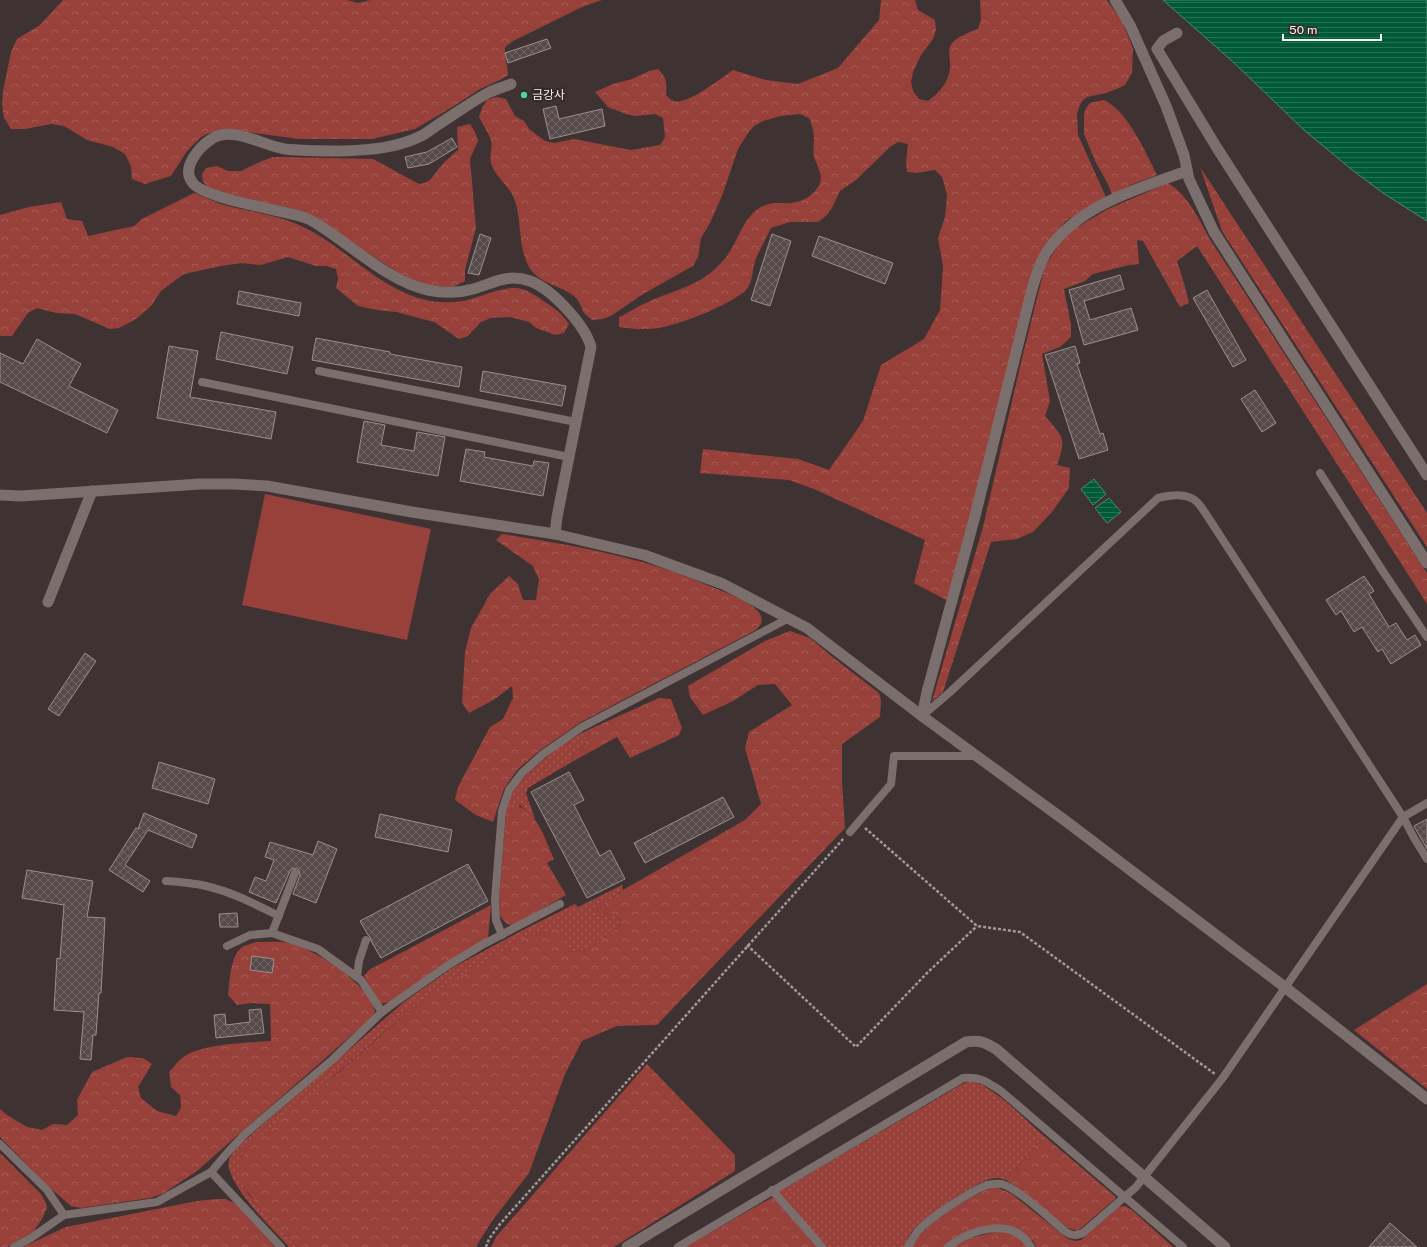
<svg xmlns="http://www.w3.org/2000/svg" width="1427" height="1247" font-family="'Public Sans','Noto Sans KR',sans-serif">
<defs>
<pattern id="grass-dots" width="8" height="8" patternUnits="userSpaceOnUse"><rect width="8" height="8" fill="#98403a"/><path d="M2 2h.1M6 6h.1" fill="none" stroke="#a75c57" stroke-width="1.8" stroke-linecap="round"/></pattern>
<pattern id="forest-crowns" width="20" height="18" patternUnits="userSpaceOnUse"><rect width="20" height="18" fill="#98403a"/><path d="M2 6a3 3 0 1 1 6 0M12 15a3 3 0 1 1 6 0" fill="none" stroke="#a75c57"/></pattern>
<pattern id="water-rules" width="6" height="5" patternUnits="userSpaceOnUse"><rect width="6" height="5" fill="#005a38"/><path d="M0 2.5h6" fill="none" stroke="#267255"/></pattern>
<pattern id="building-cross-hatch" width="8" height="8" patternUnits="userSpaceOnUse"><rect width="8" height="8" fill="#554a49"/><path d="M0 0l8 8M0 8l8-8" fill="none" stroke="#6e6564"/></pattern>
</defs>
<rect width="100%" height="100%" fill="#3e3332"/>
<g fill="url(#grass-dots)">
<path d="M590,729l-6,16 -11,10 -3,8 -42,25 -2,5 9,26 -15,-14 -14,8c1,-7 2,-14 6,-20 16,-25 51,-51 78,-64z"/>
<path d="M622,885l1,5 -30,22 22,3 6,10 -34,25 -20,2 -147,50 -178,153 -1,24 7,15 49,53h-8c-14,-16 -66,-65 -60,-87 2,-7 10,-14 15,-19l160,-139 48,-34 69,-37 54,-27 3,3z"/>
<path d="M972,1081c24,7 53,39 72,55l-38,44c-6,-2 -10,-3 -16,-1 -18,5 -61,36 -75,49 -5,5 -8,13 -11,19h-78l-48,-55 186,-109z"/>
</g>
<g fill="url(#forest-crowns)">
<path d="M63,0h284l11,3 13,-3h231l-20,7 -69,34 -8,6c-1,10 3,18 3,28l-8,5 -20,9 -26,17 -39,23 -43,10h-72l-61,-8h-21l-9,2 -8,4 -14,14 -16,25 -26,8 -13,-5 -1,-13 -6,-12 -12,-7 -26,-7 -23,-14 -13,-2 -26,5h-14l-7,-11 -2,-14 1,-13 8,-39 6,-13 23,-14z"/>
<path d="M881,0h34l3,10 17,10 1,10 -3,9 -12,16 -8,17 -2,10 2,9 6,8 9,2c11,-8 21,-19 22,-33 1,-9 -4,-19 3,-26 6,-6 17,-10 25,-13l3,-10 -1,-19h127l16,23 10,26 -1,24 -7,12 -6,3 -13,5 -19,4 -5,4 -3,6 -2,7 1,21 28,62 -40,24 -13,15 -105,365 -34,-18 11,-43 -111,-51 -25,-9 -89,-7 3,-24 95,10 31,11 34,-49 18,-56 43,-26 16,-29 3,-44 -5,-28 7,-21 2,-22 -5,-18 -7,-7 -19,3 -9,-1 -1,-9 2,-19 -10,-2 -8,5 -34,33 -16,11 -8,17 -6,8 -8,6h-28l-19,6c-5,11 -12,22 -16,33 -3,10 -2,21 -9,29 -16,15 -65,34 -87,38 -12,2 -27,1 -40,-1v-10c10,-4 17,-10 27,-14 22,-11 49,-16 68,-33 4,-4 9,-9 13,-14 11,-15 16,-39 34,-49 13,-6 18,-3 30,-4 12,-1 25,-9 29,-20 3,-9 -3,-17 -6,-26 -1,-7 0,-14 0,-21 -1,-7 -2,-12 -5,-18l-9,-4 -19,2 -18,5 -9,5 -6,7 -10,16 -16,47 -12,27 -9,15 -3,19 -5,9 -50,28 -32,22 -9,3 -10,1c-2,-2 -5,-4 -7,-6 -4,-5 -4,-12 -11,-18 -14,-11 -35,-12 -45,-29 -11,-20 -7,-44 -14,-66 -5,-15 -20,-24 -24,-38 -2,-7 2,-15 0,-22 -2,-8 -8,-16 -12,-24l3,-9 5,-8 9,-3 10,2 9,17 9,5 5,8 16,12 9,2 20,-4 57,11 29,-5 5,-8 -2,-19 -8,-4 -19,2 -10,-2 -18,-7 -13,-15 18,-8 19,-5 17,-8 9,-2c9,9 9,14 8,26 2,2 5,5 8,6 14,4 47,-23 59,-31l33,10 32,4 40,-16 41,-48z"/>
<path d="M1104,100c23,10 42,53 53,75l-24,9 -21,11 -4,-11 -12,-21 -12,-29v-20l2,-6 4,-5z"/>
<path d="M470,124l5,8 3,9 -8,18 6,69 -11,42v11l-12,6 -21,-1 -20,-5 -15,-9 -91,-60 -77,-18 -19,-6 -7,-6 -1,-8 4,-6 11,-2 11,5h13l21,-10 11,-4h10l90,2 46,25c12,-1 14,-8 21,-17 5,-6 12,-12 18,-17l-1,-23z"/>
<polygon points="1200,167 1427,513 1427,547 1222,231"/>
<path d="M1168,183c20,12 32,38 43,58l216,332v31l-230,-358 -20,15 7,22 5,20 -9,4 -37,-66 -6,-1 2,24 -10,1 -36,9 -8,7 -21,8 7,36v12l-11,10 -18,7 8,47 -5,15c18,21 22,22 12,49l13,3 -1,20 -17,24 -19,20 -16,7 -26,3 -48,150 -11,9 51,-174 39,-169 23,-92 17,-26 14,-12 32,-19z"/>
<path d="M194,193c11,4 22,10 34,13 25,6 50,9 73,20 46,21 79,66 130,75 12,2 28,2 40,-2 14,-4 29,-11 44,-11 10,0 22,8 30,14 9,6 18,12 24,22l-5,9 -9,2 -19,-7 -7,-6 -19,-5 -19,1 -10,4 -13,14 -9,3 -25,-17 -38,-10 -19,-2 -19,-4 -22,-18 2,-9 -2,-10 -10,-3h-10l-28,-9 -27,8 -20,-2 -20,3 -37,8 -23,17 -10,15 -15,13 -17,9 -9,1 -35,-15 -19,-1 -19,-5 -9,5 -16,23h-12v-121l29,-8 32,-5 6,17 15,2 6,15 46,-10 8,-7z"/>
<path d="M502,534c52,8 106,17 157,33 23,7 45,17 68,26 13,6 51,21 27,38l-173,91 -42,29 -22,19 -13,19 -11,33 -17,-7 -21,-15 3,-13 32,-60 13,-8 10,-21 -1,-12 -17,13 -26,14 -7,-10 3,-51 6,-24 19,-34 19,-18 9,8 5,16h13l3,-20 -6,-14 -37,-26z"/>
<path d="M790,631l20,7 20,17 49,38 2,7 -1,17 -38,27v38l3,46 -188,197 -40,1 -35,15 -17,33 -36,99 -37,48 -15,24v2h-180c-15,-16 -49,-48 -56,-67 -3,-10 1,-24 5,-33l92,-74 82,-71 108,-67 30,-7 9,24 20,-2 34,-25 -6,-10 -22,-3 30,-22 122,-70 16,-16 -16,-56 4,-16 43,-27 -17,-21 -17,1 -25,16 -30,14 -13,-18 -2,-11 77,-45z"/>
<polygon points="659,698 671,699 682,728 679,735 630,758 617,737 570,763 573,755 584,745 590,729"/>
<path d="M511,805c25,1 34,35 43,54l-7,4 19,32 -52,30h-5l-5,-4 -4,-5 -1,-19 7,-84z"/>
<polygon points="491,905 488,938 389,1002 380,1004 364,976 369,970"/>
<path d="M256,942c11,0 23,-1 34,1 24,6 82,43 85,69l-4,6 -174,153 -33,22 -14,5 -69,10 -10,-2 -21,-18 -50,-51v-28l7,6 20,12 15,3 11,-6 14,1 11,-10 -1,-15 15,-28 35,-15 16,1 9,6 -14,23 3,11 16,13 19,5 5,-8 -1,-13 -9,-8 -2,-15c4,-4 8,-10 13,-14 20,-15 64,-15 89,-17l-1,-37 -19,-1 -14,2 -9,-10c2,-14 2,-38 13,-47 3,-3 11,-4 15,-6z"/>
<polygon points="1427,984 1427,1089 1354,1030"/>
<polygon points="647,1064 735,1155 735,1171 614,1247 491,1247 496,1237"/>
<polygon points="1044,1136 1116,1197 1115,1199 1080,1229 1077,1231 1068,1228 1018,1188 1006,1180"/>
<polygon points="0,1153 41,1194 46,1203 47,1208 42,1219 33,1232 7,1247 0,1247"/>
<path d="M995,1187l6,2 11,5 56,45 8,2 5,-1 38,-33 6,-1 7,4 41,37h-137l-2,-5 -16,-13 -11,-4h-12l-44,16 -8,6h-31c3,-4 5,-10 9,-13 15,-16 53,-41 74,-47z"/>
<polygon points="773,1197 818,1247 685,1247 697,1240"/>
<polygon points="217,1199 226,1199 236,1204 275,1247 23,1247 66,1227 197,1201"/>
<path d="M996,1232c17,0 19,3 32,15h-74l16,-9z"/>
</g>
<polygon fill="#98403a" points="265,494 431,529 407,640 242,605"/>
<g fill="url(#water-rules)" stroke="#4b8870">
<polygon points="1163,0 1427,0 1427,221 1383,193 1351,169 1304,130 1232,61"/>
<polygon points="1094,479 1106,494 1093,505 1081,489"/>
<polygon points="1109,498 1121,512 1107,523 1095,508"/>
</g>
<g fill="url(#building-cross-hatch)" stroke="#9c8f8e">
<polygon points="547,39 551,48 508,63 505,53"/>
<polygon points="556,106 559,119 602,109 605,126 550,139 543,109"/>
<polygon points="452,138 457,147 429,164 408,168 405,157 427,152"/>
<polygon points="480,234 491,238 479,275 468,273"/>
<polygon points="772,234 791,241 770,306 751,300"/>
<polygon points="819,236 893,263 885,284 812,256"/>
<polygon points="1120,275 1124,289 1084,301 1090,320 1131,308 1138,330 1084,345 1069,290"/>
<polygon points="1207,290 1246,360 1233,367 1193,298"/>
<polygon points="239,291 301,303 299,316 237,304"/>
<polygon points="221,332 293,347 287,374 216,359"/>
<polygon points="316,338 390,352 390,354 462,367 459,387 312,360"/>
<polygon points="37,339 81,364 69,386 118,410 107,433 0,382 0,353 23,364"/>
<polygon points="169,346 198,351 190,397 276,412 271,439 157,418"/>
<polygon points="1075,346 1080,363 1077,364 1100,434 1103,433 1108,450 1079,459 1045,355"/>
<polygon points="483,371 566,386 562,406 480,391"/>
<polygon points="1255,390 1276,423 1262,432 1241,399"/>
<polygon points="364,421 385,425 381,445 414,451 417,432 445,437 438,476 357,462"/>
<polygon points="466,449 485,452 484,457 533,466 534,461 549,463 543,496 460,481"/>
<polygon points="1364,576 1374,591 1369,594 1389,627 1396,623 1407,640 1415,635 1421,645 1391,664 1382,649 1378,652 1362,627 1354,632 1341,611 1336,615 1326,600"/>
<polygon points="85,653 96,661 59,716 48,709"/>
<polygon points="159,762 215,779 208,804 152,788"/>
<polygon points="569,772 584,800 574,805 600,856 610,850 625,879 587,898 531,792"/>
<polygon points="723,797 734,817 645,863 634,843"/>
<polygon points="144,813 197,835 192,848 148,830 125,865 150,881 143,892 109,870 136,828 138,829"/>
<polygon points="380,814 452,830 448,852 375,837"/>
<polygon points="1427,819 1427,849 1414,826"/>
<polygon points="318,841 337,849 316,903 293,894 300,875 299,870 297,868 292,869 290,871 276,903 249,892 255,877 266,881 274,860 265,857 270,842 313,855"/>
<polygon points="468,864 488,901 381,958 371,941 370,937 368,935 360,921"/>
<polygon points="27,870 93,881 87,917 105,918 101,993 99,993 96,1035 93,1035 91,1060 80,1059 84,1012 54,1010 57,958 60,959 64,905 22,898"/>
<polygon points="237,913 238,927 220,927 219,914"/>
<polygon points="252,956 274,959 272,973 250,970"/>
<polygon points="261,1009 264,1033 216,1038 214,1015 225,1014 226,1025 250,1022 249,1010"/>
<polygon points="1390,1223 1417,1247 1369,1247"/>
</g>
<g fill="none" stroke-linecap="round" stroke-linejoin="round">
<g stroke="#a19897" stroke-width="2.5" stroke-dasharray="3 2" stroke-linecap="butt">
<polyline points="865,828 977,926 1020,932 1215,1074"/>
<polyline points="747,945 856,1047 928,972 977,926"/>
<polyline points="486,1247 489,1239 500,1224 844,838"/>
</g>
<g stroke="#7b6f6d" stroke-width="8">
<polyline points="319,371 576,422"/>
<polyline points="202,382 569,457"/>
<polyline points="1320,473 1384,573 1427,637"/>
<polyline points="1427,803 1403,817 1414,838 1427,859"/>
<polyline points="850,832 891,784 894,756 977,756"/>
<path d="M166,881c13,1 27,2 40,5 26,6 49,18 73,30"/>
<polyline points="272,933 295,873"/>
<polyline points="502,935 496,920 495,899 502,811 509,790 522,773 543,754 582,727 789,618"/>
<polyline points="227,946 250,935 272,933 318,949 361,980 382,1012"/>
<polyline points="357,977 359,961 366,940"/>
<polyline points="0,1144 47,1190 64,1215"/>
<polyline points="211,1172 281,1247"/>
<polyline points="772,1190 822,1247"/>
<polyline points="14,1247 31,1238 64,1215 157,1202 211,1172 228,1152 245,1134 332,1060 382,1012 394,1003 450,964 482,945 560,904"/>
<path d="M678,1247l285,-169c17,-2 24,4 38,13l182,156"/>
<path d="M908,1247c3,-5 6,-11 10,-16 13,-14 51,-39 69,-46 5,-1 10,-2 15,-1 17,5 49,36 64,48 6,4 10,4 17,1l53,-46 86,-108 181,-262 -197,-303c-3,-4 -5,-8 -8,-11 -10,-11 -28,-8 -40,-5l-209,195 -27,23"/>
<path d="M948,1247c23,-18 65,-31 83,0"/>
</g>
<g stroke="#7b6f6d" stroke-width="11">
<polyline points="1177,33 1163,41 1157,49 1217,148 1427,475"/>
<path d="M511,84c-7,3 -16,5 -23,9 -17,9 -33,21 -49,31 -6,4 -12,9 -18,12 -24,12 -51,14 -77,15 -18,0 -41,0 -59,-2 -21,-3 -52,-23 -72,-11 -13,8 -32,29 -21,44 11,17 92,28 114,36 10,4 20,12 29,18 27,19 60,47 93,54 14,3 31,3 45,-1 21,-6 35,-16 57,-8 22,8 55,44 61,66l-34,170 -2,17"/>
<polyline points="0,495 21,496 200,484 233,484 267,486 412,512 555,534 644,555 723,584 807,628 922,716 1067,822 1286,988 1427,1099"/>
<polyline points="48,602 92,491"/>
<path d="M922,716l5,-24 48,-176 58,-231c4,-11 7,-22 13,-32 31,-47 90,-64 141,-82"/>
<path d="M627,1247l339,-205c14,-2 18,0 30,7l229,198"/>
</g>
<polyline stroke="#7b6f6d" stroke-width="11" points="1115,0 1130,25 1166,106 1184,155 1189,179 1214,232 1427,563"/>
</g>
<circle fill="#53d396" stroke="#332928" stroke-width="1.5" cx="524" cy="95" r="4"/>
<g text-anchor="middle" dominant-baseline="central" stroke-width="3.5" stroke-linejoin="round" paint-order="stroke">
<g font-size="12" fill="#f9f2f1" stroke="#332928" text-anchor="start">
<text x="532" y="95">금강사</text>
</g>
</g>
<path d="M1283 34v6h98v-6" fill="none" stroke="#f9f2f1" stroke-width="2"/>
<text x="1289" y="34" font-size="12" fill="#f9f2f1" stroke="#332928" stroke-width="3" paint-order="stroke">50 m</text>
</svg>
